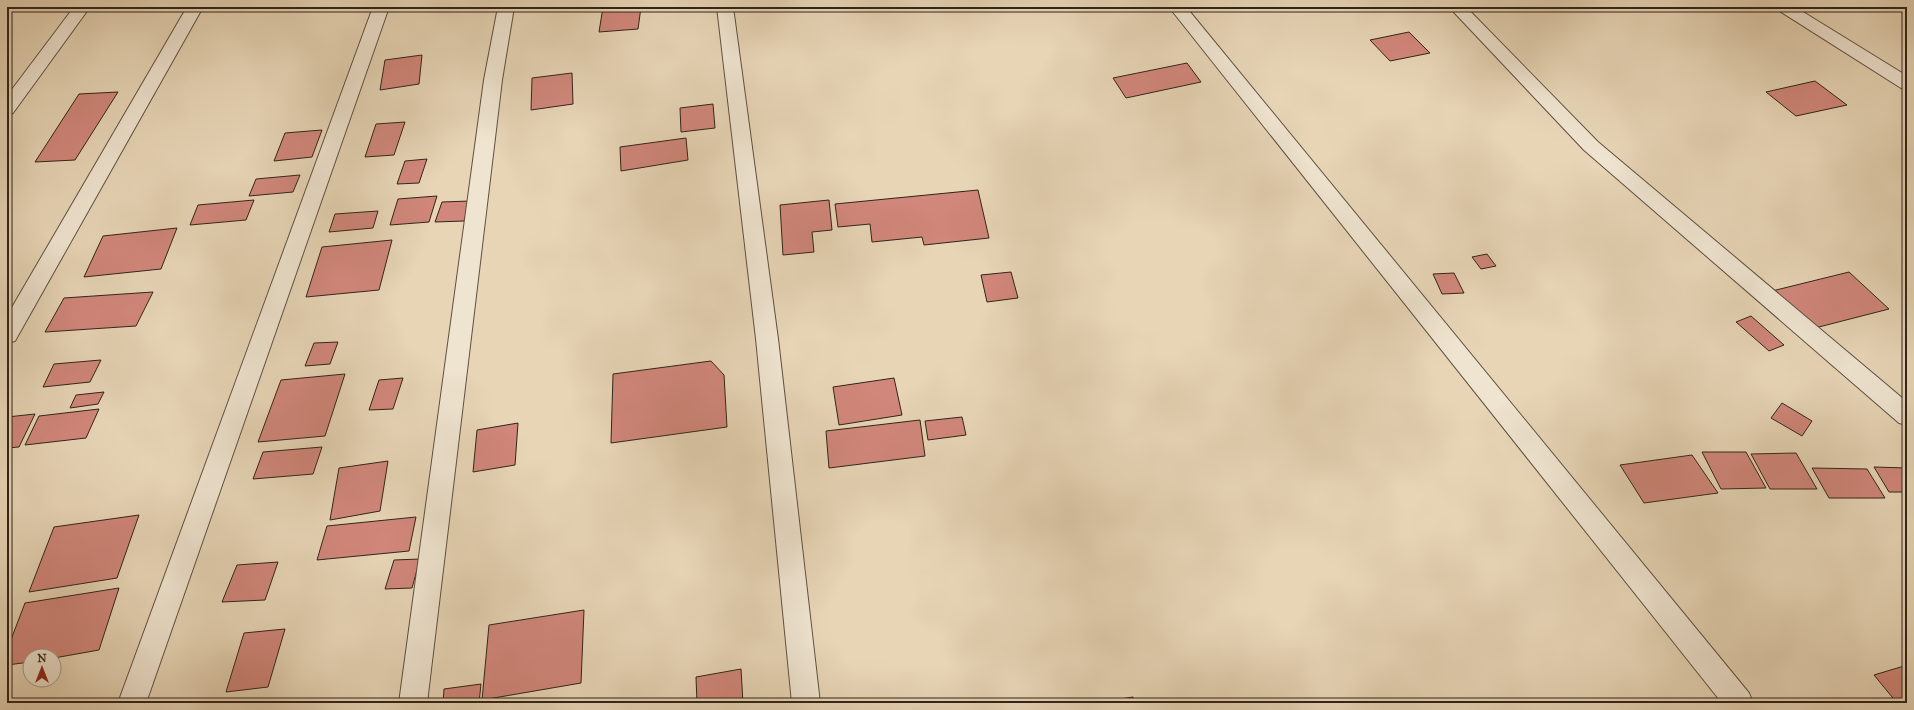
<svg xmlns="http://www.w3.org/2000/svg" width="1914" height="710" font-family="'IM FELL Great Primer',serif">
<rect width="100%" height="100%" fill="#e7d5b6"/>
<filter id="stains"><feTurbulence type="fractalNoise" baseFrequency=".005" numOctaves="4"/><feColorMatrix values="0 0 0 0 .2 0 0 0 0 .09 0 0 0 0 .02 0 0 0 .5 -.17"/></filter>
<radialGradient id="worn" r=".72"><stop offset=".6" stop-color="#630" stop-opacity="0"/><stop offset="1" stop-color="#630" stop-opacity=".3"/></radialGradient>
<g fill="#d1877b" stroke="#312419">
<polygon points="603,7 641,7 638,29 599,32"/>
<polygon points="1409,32 1430,53 1390,61 1370,40"/>
<polygon points="422,55 419,84 380,90 385,60"/>
<polygon points="1187,63 1201,82 1126,98 1113,78"/>
<polygon points="572,73 573,104 531,110 532,78"/>
<polygon points="1815,81 1847,105 1796,116 1766,92"/>
<polygon points="118,92 75,160 35,162 79,94"/>
<polygon points="713,104 715,128 681,132 680,108"/>
<polygon points="405,122 394,155 365,157 376,124"/>
<polygon points="322,130 312,157 274,161 285,133"/>
<polygon points="686,138 688,160 621,171 620,147"/>
<polygon points="427,159 419,183 397,184 405,161"/>
<polygon points="300,175 293,192 249,196 256,179"/>
<polygon points="978,190 989,238 924,245 922,237 872,242 870,224 838,227 835,204"/>
<polygon points="437,196 429,222 390,225 398,199"/>
<polygon points="254,200 246,220 190,225 198,205"/>
<polygon points="829,200 832,230 812,232 814,252 783,255 780,205"/>
<polygon points="470,201 464,221 435,222 442,202"/>
<polygon points="378,211 373,228 329,232 335,214"/>
<polygon points="177,228 161,269 84,277 103,236"/>
<polygon points="392,240 379,290 306,297 322,247"/>
<polygon points="1487,254 1496,266 1481,269 1472,257"/>
<polygon points="1011,272 1018,298 987,302 981,275"/>
<polygon points="1849,272 1889,309 1811,329 1772,291"/>
<polygon points="1454,273 1464,293 1442,294 1433,274"/>
<polygon points="153,292 136,326 45,332 64,298"/>
<polygon points="1751,316 1784,345 1769,351 1736,322"/>
<polygon points="338,342 330,364 305,366 314,343"/>
<polygon points="101,360 90,382 43,387 54,364"/>
<polygon points="711,361 724,375 727,427 611,443 613,374"/>
<polygon points="345,374 325,436 258,442 281,380"/>
<polygon points="403,378 393,409 369,410 379,380"/>
<polygon points="894,378 902,415 839,425 833,387"/>
<polygon points="104,392 98,404 70,408 76,395"/>
<polygon points="1782,403 1812,421 1802,436 1771,418"/>
<polygon points="99,409 86,438 25,445 39,416"/>
<polygon points="35,414 19,447 7,448 7,417"/>
<polygon points="962,417 966,435 928,440 925,421"/>
<polygon points="920,420 925,456 829,468 826,431"/>
<polygon points="518,423 515,465 473,472 477,430"/>
<polygon points="322,447 313,474 253,479 263,452"/>
<polygon points="1702,452 1746,452 1766,488 1721,489"/>
<polygon points="1796,453 1817,489 1770,489 1751,454"/>
<polygon points="1692,455 1718,493 1644,503 1620,465"/>
<polygon points="388,461 380,511 330,520 339,468"/>
<polygon points="1874,467 1907,468 1907,492 1889,492"/>
<polygon points="1812,468 1867,469 1885,498 1829,498"/>
<polygon points="139,515 117,578 29,592 54,527"/>
<polygon points="416,517 409,551 317,560 327,526"/>
<polygon points="420,559 412,588 385,589 394,560"/>
<polygon points="278,562 265,600 222,602 237,565"/>
<polygon points="119,588 99,650 54,658 54,656 30,656 30,662 7,665 7,650 25,603"/>
<polygon points="584,610 581,683 482,700 489,625"/>
<polygon points="285,629 268,687 226,692 244,633"/>
<polygon points="1904,666 1907,669 1907,703 1897,703 1874,675"/>
<polygon points="741,669 743,703 697,703 696,677"/>
<polygon points="481,684 479,703 443,703 444,689"/>
<polygon points="1133,697 1135,703 1093,703"/>
</g>
<g fill="none" stroke-linecap="round" stroke-linejoin="round">
<defs>
<g id="minor">
<polygon points="74,7 90,7 13,113 7,115 7,96"/>
<polygon points="187,7 203,7 15,341 7,343 7,316"/>
<polygon points="373,7 389,7 146,703 118,703"/>
<polygon points="498,7 514,7 502,80 427,703 399,703 484,80"/>
<polygon points="717,7 733,7 778,339 820,703 792,703 756,339"/>
<polygon points="1169,7 1186,7 1749,693 1753,703 1722,703"/>
<polygon points="1449,7 1466,7 1598,142 1907,402 1907,425 1899,423 1584,150"/>
<polygon points="1776,7 1795,7 1907,76 1907,90 1901,88 1778,10"/>
</g>
</defs>
<use href="#minor" stroke="#5e5040" stroke-width="2"/>
<use href="#minor" fill="#efe4d0" fill-rule="evenodd"/>
</g>
<rect width="1914" height="710" fill="none" stroke="#e7d5b6" stroke-width="24"/>
<rect x="8" y="8" width="1898" height="694" fill="none" stroke="#312419" stroke-width="2"/>
<rect x="12" y="12" width="1890" height="686" fill="none" stroke="#312419"/>
<g transform="translate(42 668)"><circle r="19" fill="#efe4d0" stroke="#a39787"/>
<path d="M0-3L7 15L0 10L-7 15Z" fill="#8f2418"/>
<text y="-6" font-size="11" font-weight="bold" text-anchor="middle" fill="#312419">N</text>
</g>
<rect width="100%" height="100%" filter="url(#stains)"/>
<rect width="100%" height="100%" fill="url(#worn)"/>
</svg>
